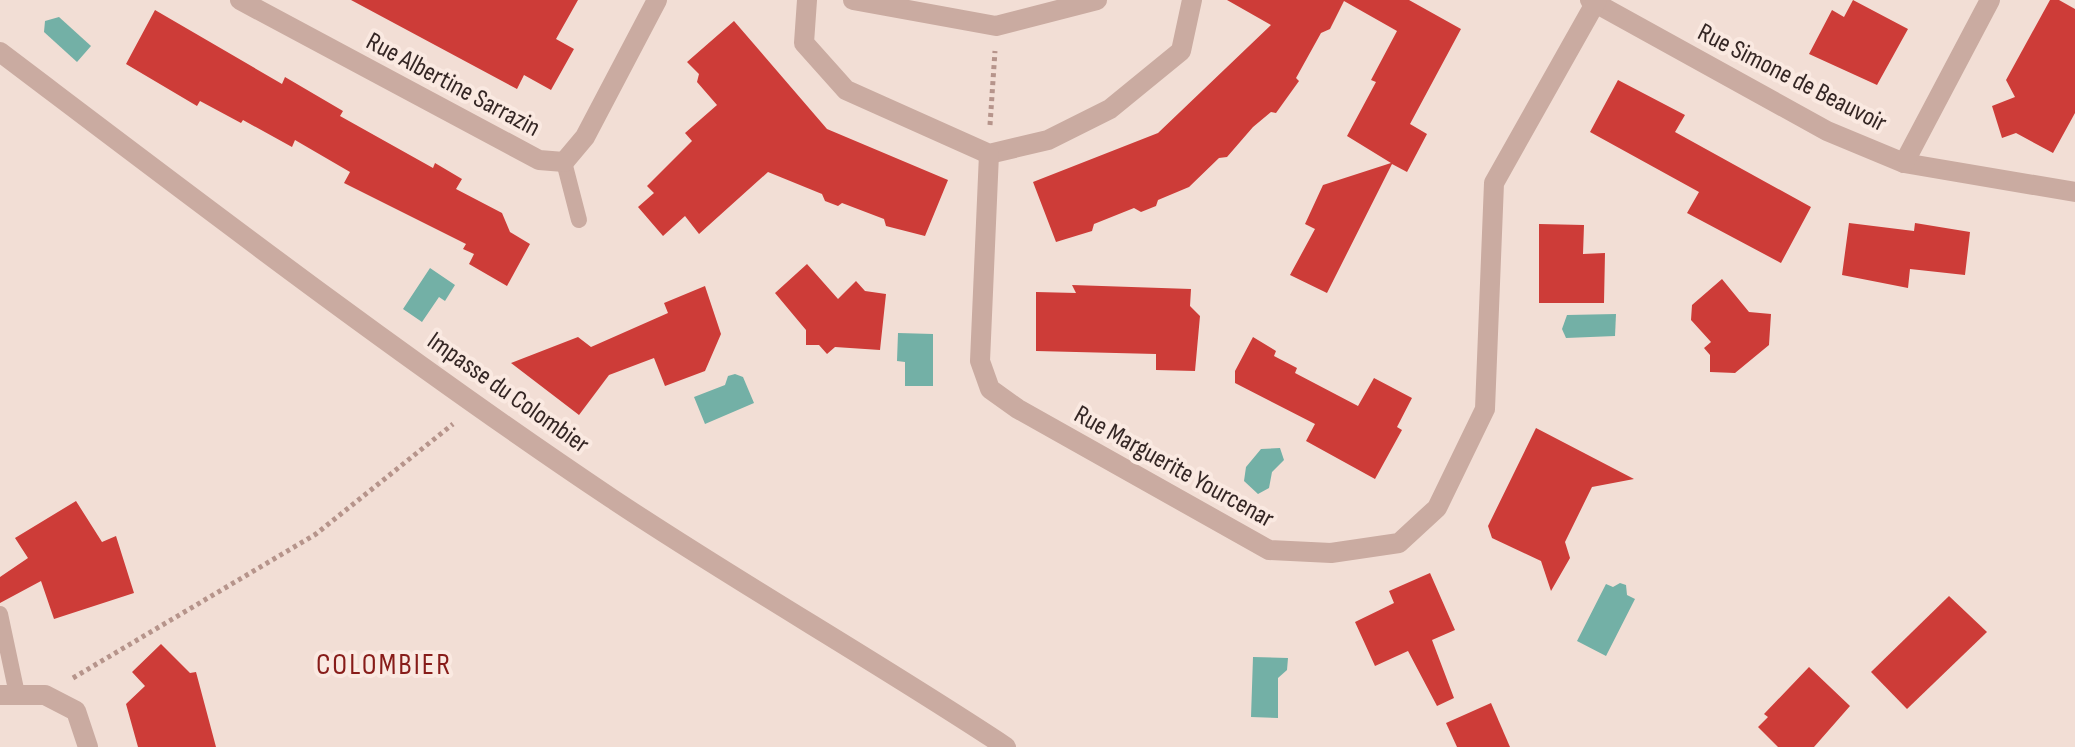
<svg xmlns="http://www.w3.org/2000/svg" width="2075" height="747" font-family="'Sofia Sans Condensed',sans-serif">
<rect width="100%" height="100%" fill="#f2ded5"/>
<g fill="#73b0a6">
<polygon points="59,17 91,46 77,62 44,32 45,21"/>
<polygon points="430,268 455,285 445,301 439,297 422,322 403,309"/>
<polygon points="1616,314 1615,336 1566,338 1562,329 1567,315"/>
<polygon points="898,333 933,334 933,386 905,386 905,362 897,361"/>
<polygon points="735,374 743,377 754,403 705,424 694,397 725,385 728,376"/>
<polygon points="1280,448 1284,460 1272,472 1269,488 1258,494 1244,481 1246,467 1261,449"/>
<polygon points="1620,583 1626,585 1627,595 1635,599 1606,656 1577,641 1606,584 1613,587"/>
<polygon points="1253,657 1288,658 1287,670 1278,678 1278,718 1251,717"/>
</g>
<g fill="#cd3c38">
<polygon points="351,0 578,0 556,39 574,49 551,90 524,75 517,89"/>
<polygon points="1227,0 1409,0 1461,29 1410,124 1427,134 1407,172 1392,164 1327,293 1290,275 1315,229 1305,224 1323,185 1391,163 1347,136 1376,82 1371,80 1397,31 1344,1 1330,29 1321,33 1296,78 1299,81 1276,113 1271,112 1253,127 1227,157 1219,158 1189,187 1158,200 1156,206 1141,212 1134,208 1094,224 1092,231 1056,242 1033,182 1158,133 1271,25"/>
<polygon points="1853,0 1908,29 1877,85 1809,54 1832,10 1844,17"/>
<polygon points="2050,0 2059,0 2075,9 2075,113 2053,153 2016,133 2002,138 1992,106 2015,97 2006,80"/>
<polygon points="155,10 282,84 285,77 343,111 340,116 433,168 435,163 462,179 456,189 502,213 510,232 530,244 507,286 469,264 474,254 463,249 466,244 344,183 350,172 295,140 292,147 243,120 241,123 200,101 197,106 126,64"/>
<polygon points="734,21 827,129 948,180 925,236 886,226 884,219 842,203 838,206 825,201 822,194 768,172 699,234 685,216 663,236 638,207 654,193 647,186 692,141 685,133 717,105 697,82 699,74 687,62"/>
<polygon points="1618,80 1685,115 1675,132 1811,207 1781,263 1687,213 1699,192 1590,132"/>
<polygon points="1849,223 1914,231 1915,223 1970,232 1965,275 1910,269 1908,288 1842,275"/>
<polygon points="1539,224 1584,225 1583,254 1605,253 1604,303 1539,303"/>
<polygon points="807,264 838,299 856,281 865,291 886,294 880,350 835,347 827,354 819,345 806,345 806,330 775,293"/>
<polygon points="1722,279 1749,312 1771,314 1769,345 1735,373 1710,372 1710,355 1704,348 1711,342 1691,320 1692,305"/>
<polygon points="1072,285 1191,289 1190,306 1200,316 1195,371 1156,370 1156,354 1036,351 1036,292 1076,293"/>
<polygon points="705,286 721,334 705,371 665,386 654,358 609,375 579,415 511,363 578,337 591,347 668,313 664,303"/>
<polygon points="1253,337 1276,351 1274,356 1297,368 1295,373 1358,406 1374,378 1412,398 1397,427 1402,430 1375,479 1306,441 1315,424 1235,383 1235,371"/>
<polygon points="1536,428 1634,479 1592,487 1565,542 1570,558 1551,591 1541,561 1492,538 1488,526"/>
<polygon points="76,501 102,542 116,536 134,593 54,619 41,581 0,603 0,577 28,558 15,538"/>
<polygon points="1430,573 1455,630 1432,640 1454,698 1437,706 1408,651 1375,666 1355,622 1394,603 1389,591"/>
<polygon points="1949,596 1987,632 1907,709 1871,672"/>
<polygon points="161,644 190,673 196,672 216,747 138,747 126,704 145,686 132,672"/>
<polygon points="1809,667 1850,706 1814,747 1778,747 1758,727 1768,717 1764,714"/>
<polygon points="1491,703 1510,747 1457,747 1446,723"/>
</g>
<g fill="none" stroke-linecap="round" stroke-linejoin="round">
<g stroke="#b6948b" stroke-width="5" stroke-dasharray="4 4" stroke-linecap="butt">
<polyline points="990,125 995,51"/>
<polyline points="73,678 316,534 453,424"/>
</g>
<g stroke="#caaba1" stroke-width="16">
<polyline points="564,162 579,220"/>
<polyline points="0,614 17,694"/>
</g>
<g stroke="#caaba1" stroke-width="20">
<polyline points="240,0 539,160 564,162 585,137 657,0"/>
<polyline points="807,0 804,43 846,90 989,154 1048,140 1110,109 1181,51 1192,0"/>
<polyline points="853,0 996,26 1097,0"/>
<polyline points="1590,0 1827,131 1904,163 2075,192"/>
<path d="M0,52c201,152 402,306 611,446 129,86 265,163 395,249"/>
<polyline points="989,154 980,361 990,389 1018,409 1269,550 1331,553 1399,543 1437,508 1485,409 1494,183 1597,0"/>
<polyline points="1904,163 1990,0"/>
<polyline points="0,695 45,695 76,711 88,747"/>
</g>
</g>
<g text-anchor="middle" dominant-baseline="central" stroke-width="8" stroke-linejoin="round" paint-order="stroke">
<g font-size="26" fill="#342624" stroke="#fae9e1">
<text transform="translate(1792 78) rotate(27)">Rue Simone de Beauvoir</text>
<text transform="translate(453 85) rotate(28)">Rue Albertine Sarrazin</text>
<text transform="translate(508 393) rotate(35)">Impasse du Colombier</text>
<text transform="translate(1174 467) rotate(29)">Rue Marguerite Yourcenar</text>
</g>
<g font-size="30" letter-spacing="2" fill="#871c19" stroke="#fae9e1">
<text x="384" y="665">COLOMBIER</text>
</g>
</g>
</svg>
